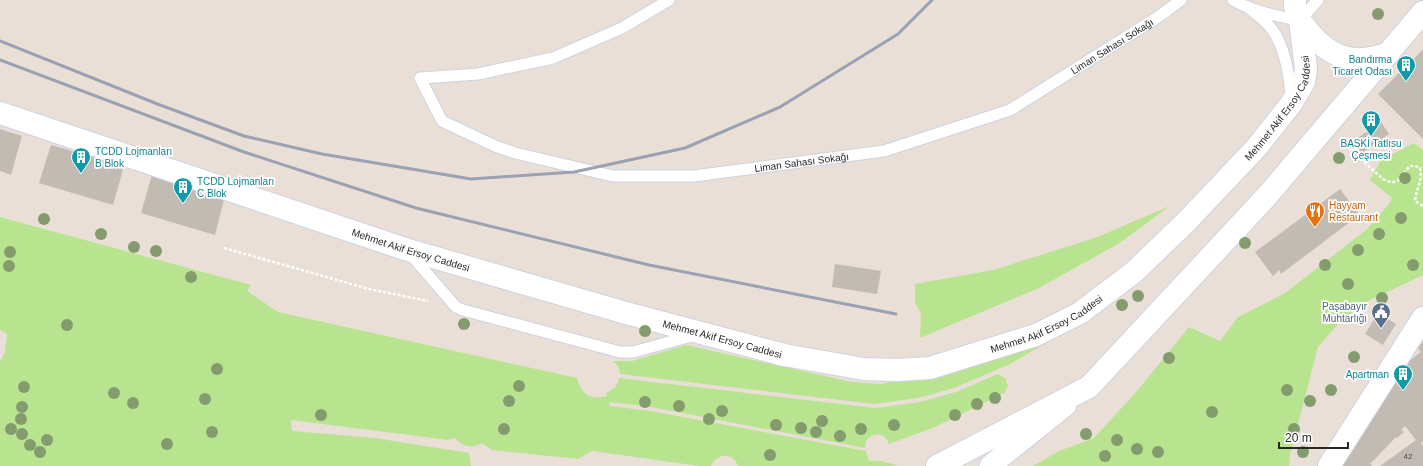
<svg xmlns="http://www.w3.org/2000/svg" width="1423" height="466" font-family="Arial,sans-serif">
<rect width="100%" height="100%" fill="#eadfd7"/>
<g fill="#b8e490">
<polygon points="1414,143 1423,150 1423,275 1366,302 1339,323 1318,347 1290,455 1289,466 1033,466 1059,451 1094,438 1137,391 1189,327 1220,341 1238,317 1285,293 1366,230 1389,204 1392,198 1370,180 1381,160"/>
<polygon points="1170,206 1118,244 1039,288 920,338 921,314 915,303 915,284 993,270 1095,238"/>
<path d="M0,217l251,68 -4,6 31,21 299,66c6,17 11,22 30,18l-1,-3c7,-3 12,-7 13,-15l256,30 45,-6 36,-10 42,-18 7,4 3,8 -4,7 -69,34 -46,17c-4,-12 -16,-13 -23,-3l-1,7 -214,-41 -42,-5 1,4 41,5 215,40 3,10h12l17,4 -10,1h-150c-5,-14 -21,-13 -27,0h-12l-107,-15 -14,8 -86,-9 -10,-7c-10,6 -19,4 -27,-5l-7,2 -157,-20 1,11 83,7 94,15 2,13h-471v-105l5,-9 2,-18 -7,-4z"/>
<polygon points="1086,320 1010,364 954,388 918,398 874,404 620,374 618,366 613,361 632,361 686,345 852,382 881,384 910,378"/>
</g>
<g fill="#c2bbb3">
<polygon points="1423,49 1423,139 1378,94 1403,69 1403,71"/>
<polygon points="1381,122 1389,134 1362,153 1353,141"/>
<polygon points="0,129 22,136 11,175 0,171"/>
<polygon points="51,145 124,166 113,205 39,183"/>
<polygon points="152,175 225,196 215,235 141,213"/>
<polygon points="1340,189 1358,213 1348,219 1350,222 1281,274 1279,270 1273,276 1255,252"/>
<polygon points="835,264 881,271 877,294 832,287"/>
<polygon points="1378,313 1396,324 1383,345 1365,334"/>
<polygon points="1423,340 1423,441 1421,443 1423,446 1423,466 1380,466 1416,440 1405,426 1401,430 1404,432 1397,438 1396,437 1370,464 1372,466 1339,466 1390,386 1405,371 1402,368 1405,364 1407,366 1406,364 1407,361 1409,361 1421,352 1418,348 1418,344 1422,344 1422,342"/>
</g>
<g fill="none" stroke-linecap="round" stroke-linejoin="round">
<defs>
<g id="lane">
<path id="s1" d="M669,0l-47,28 -69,30 -75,16 -58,4 22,43 53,25 20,7 98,23h81l190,-25 126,-41 148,-93 23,-17"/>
<path d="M1233,0c21,12 44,16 67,20l18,-20"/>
<path d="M1248,7c8,7 17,13 23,21 14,18 19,49 20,71"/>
<polyline points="410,254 456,307 463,310 620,352 633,352 695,335"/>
</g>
<polyline id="street" points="990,466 1066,405"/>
<g id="secondary">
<path d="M1300,20c23,33 48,49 89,33"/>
<path id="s2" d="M0,113l405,136 221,64 158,42 80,14 34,1 32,-2 106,-33 44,-22 54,-41 52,-50 70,-74 35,-44 13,-22 2,-13 -6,-49 -5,-14v-6"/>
<polyline points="937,466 1089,387 1267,196 1423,12"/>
<polyline points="1329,466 1423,318"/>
</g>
</defs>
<use href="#lane" stroke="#ccd3e1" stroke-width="13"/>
<use href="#street" stroke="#ccd3e1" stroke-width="23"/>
<use href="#secondary" stroke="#ccd3e1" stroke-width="24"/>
<g stroke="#fff" stroke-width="2.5" stroke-dasharray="3 2" stroke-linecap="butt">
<path d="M1342,142l41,37c16,8 16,-1 27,-13h5l5,2c3,12 -4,21 -5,33l8,5"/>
<polyline points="224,248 369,289 428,301"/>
</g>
<use href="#lane" stroke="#fff" stroke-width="11"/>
<use href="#street" stroke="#fff" stroke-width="21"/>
<use href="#secondary" stroke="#fff" stroke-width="22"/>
<g stroke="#9aa1b2" stroke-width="3">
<polyline points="0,41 160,105 244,136 322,154 471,179 574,172 685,148 780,107 898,34 932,0"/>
<polyline points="0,60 244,152 416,208 649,265 896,314"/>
</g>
</g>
<g fill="#849b6d">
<circle cx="1378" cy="14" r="6"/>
<circle cx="1339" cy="158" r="6"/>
<circle cx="1405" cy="178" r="6"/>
<circle cx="1401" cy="218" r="6"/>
<circle cx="44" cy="219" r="6"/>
<circle cx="101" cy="234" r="6"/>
<circle cx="1379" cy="234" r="6"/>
<circle cx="1245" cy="243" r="6"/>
<circle cx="134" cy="247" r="6"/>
<circle cx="1358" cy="250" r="6"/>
<circle cx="156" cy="251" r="6"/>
<circle cx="10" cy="252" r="6"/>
<circle cx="1325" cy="265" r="6"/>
<circle cx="1413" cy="265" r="6"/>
<circle cx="9" cy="266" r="6"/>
<circle cx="191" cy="277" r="6"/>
<circle cx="1348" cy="284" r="6"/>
<circle cx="1138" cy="296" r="6"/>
<circle cx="1382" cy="298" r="6"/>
<circle cx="1122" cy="305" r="6"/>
<circle cx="464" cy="324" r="6"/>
<circle cx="67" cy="325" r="6"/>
<circle cx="645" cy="331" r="6"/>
<circle cx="1354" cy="357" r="6"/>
<circle cx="1169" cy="358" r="6"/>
<circle cx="217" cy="369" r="6"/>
<circle cx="519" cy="386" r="6"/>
<circle cx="24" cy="387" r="6"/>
<circle cx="1287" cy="390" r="6"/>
<circle cx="1331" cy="390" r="6"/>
<circle cx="114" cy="393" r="6"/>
<circle cx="995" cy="398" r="6"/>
<circle cx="205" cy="399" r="6"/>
<circle cx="509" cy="401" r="6"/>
<circle cx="1310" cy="401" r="6"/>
<circle cx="645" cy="402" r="6"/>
<circle cx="133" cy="403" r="6"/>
<circle cx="977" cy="404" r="6"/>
<circle cx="679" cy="406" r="6"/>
<circle cx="22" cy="407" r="6"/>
<circle cx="722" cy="411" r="6"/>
<circle cx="1212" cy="412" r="6"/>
<circle cx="321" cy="415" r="6"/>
<circle cx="955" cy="415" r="6"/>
<circle cx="21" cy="419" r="6"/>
<circle cx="709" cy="419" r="6"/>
<circle cx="822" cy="421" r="6"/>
<circle cx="776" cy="425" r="6"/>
<circle cx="894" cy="425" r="6"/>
<circle cx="801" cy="428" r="6"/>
<circle cx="11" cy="429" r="6"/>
<circle cx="504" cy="429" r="6"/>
<circle cx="861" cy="429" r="6"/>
<circle cx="1294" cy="429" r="6"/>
<circle cx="212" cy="432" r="6"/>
<circle cx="816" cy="432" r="6"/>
<circle cx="22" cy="434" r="6"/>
<circle cx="1086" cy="434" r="6"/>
<circle cx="840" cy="436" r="6"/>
<circle cx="47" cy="440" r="6"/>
<circle cx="1117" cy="440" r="6"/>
<circle cx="167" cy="444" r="6"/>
<circle cx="30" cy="445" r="6"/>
<circle cx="1137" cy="449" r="6"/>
<circle cx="40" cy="452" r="6"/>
<circle cx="1158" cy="452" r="6"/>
<circle cx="1303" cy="452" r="6"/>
<circle cx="770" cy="455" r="6"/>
<circle cx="1105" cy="456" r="6"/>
</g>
<defs>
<symbol id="building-pin" viewBox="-11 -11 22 30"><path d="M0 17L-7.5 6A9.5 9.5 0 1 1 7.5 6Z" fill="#0f9aa8" stroke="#fff"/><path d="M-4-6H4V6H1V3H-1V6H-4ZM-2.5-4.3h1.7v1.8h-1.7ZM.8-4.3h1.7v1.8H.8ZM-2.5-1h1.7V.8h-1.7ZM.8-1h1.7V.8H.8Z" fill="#fff"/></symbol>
<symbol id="restaurant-pin" viewBox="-11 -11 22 30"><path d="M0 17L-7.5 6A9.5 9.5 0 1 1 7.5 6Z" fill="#e8710a" stroke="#fff"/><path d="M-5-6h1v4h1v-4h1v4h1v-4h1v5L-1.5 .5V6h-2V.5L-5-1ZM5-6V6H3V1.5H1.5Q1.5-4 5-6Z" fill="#fff"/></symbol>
<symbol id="civic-pin" viewBox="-11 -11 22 30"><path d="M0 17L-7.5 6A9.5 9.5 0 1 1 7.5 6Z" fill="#5c6f8a" stroke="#fff"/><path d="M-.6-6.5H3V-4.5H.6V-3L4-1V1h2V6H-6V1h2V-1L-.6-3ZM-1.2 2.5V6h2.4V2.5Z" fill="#fff"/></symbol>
</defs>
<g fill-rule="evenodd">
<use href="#building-pin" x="1395" y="54" width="22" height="30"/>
<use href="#building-pin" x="1360" y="109" width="22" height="30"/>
<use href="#building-pin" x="70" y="146" width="22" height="30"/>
<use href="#building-pin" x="172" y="176" width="22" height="30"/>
<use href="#restaurant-pin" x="1304" y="200" width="22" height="30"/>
<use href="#civic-pin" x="1370" y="301" width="22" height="30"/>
<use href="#building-pin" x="1392" y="363" width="22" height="30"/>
</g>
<g text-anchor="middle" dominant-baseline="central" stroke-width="3.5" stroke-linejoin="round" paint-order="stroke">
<g font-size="8" fill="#4e4c4a">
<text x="1408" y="456">42</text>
</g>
<g font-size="10" fill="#272727" stroke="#fff">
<text stroke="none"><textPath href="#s1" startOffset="1019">Liman Sahası Sokağı</textPath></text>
<text stroke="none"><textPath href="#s2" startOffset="1417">Mehmet Akif Ersoy Caddesi</textPath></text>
<text stroke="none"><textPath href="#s1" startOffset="683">Liman Sahası Sokağı</textPath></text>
<text stroke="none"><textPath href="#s2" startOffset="433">Mehmet Akif Ersoy Caddesi</textPath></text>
<text stroke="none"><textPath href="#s2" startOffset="1093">Mehmet Akif Ersoy Caddesi</textPath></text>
<text stroke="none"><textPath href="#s2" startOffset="757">Mehmet Akif Ersoy Caddesi</textPath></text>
</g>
<g font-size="10" fill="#0d838f" stroke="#fff" text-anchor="end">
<text x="1392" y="59">Bandırma<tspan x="1392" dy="12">Ticaret Odası</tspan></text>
<text x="1371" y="143" text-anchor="middle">BASKİ Tatlısu<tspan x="1371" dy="12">Çeşmesi</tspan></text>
<text x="95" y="151" text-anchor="start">TCDD Lojmanları<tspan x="95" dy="12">B Blok</tspan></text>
<text x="197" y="181" text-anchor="start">TCDD Lojmanları<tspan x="197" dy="12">C Blok</tspan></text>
<text x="1389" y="374">Apartman</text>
</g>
<g font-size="10" fill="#c56008" stroke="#fff" text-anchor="start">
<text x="1329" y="205">Hayyam<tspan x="1329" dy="12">Restaurant</tspan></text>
</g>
<g font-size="10" fill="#4e5e75" stroke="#fff" text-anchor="end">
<text x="1367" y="306">Paşabayır<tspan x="1367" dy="12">Muhtarlığı</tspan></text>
</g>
</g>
<path d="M1279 442v6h69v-6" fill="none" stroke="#272727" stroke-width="2"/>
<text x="1285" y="442" font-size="12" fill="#272727" stroke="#ffffff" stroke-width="3" paint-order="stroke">20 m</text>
</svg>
